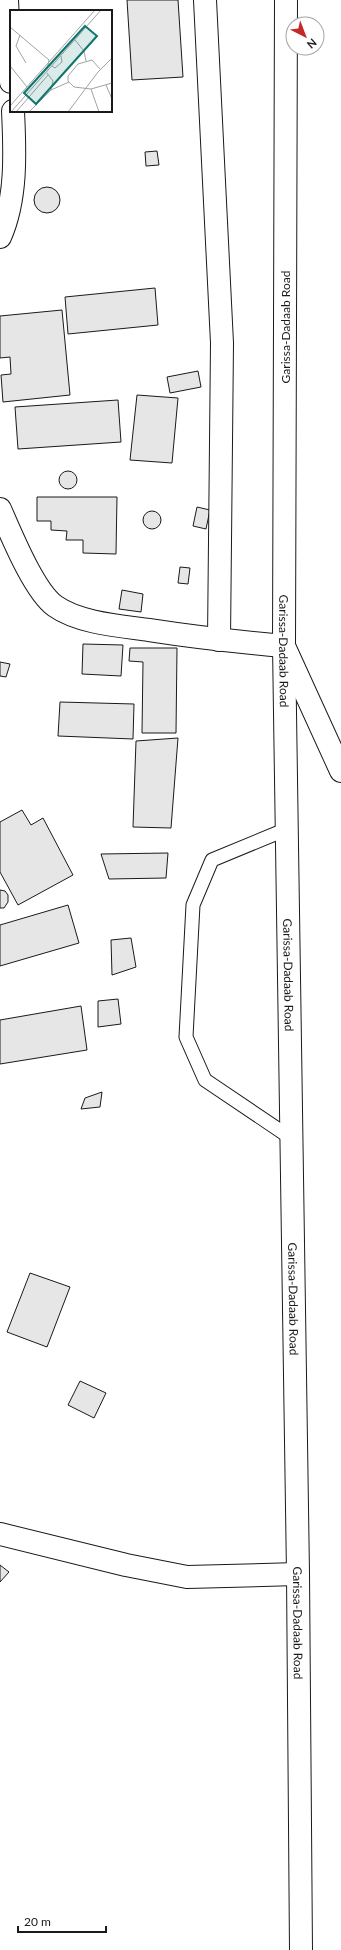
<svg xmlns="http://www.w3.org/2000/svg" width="341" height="1950" font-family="Lato,sans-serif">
<rect width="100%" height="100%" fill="#fff"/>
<g fill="#e6e6e6" stroke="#1a1a1a">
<polygon points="127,0 178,0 183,77 132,80"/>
<polygon points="157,151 159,165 146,166 145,152"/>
<circle cx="47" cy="200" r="13"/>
<polygon points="155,288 158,325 68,334 65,297"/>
<polygon points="62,310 70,395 3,402 1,375 11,374 10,357 0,358 0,316"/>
<polygon points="198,371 201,387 170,393 167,377"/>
<polygon points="137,395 178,398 172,463 130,460"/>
<polygon points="118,400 121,442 18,449 15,407"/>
<circle cx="68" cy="480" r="9"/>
<polygon points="37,497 117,497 116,554 83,553 83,540 66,540 67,531 51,530 51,521 37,521"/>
<polygon points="197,507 210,510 206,529 193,526"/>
<circle cx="152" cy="520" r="9"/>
<polygon points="180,567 190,568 188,584 178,583"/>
<polygon points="122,590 143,594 141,612 119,609"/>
<polygon points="83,644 123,645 121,676 82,674"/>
<polygon points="130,648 177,648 176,733 142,733 143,662 129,661"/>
<polygon points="0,662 10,664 6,677 0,676"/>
<polygon points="60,702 134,704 133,739 58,736"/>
<polygon points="178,738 171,828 133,827 136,741"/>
<polygon points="22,810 31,825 43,818 73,875 18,905 0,872 0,822"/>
<polygon points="168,853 166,878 109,879 101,854"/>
<polygon points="0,890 5,891 8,895 8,902 4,908 0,908"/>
<polygon points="68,905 79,943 0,966 0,925"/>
<polygon points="131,938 136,967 112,975 111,940"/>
<polygon points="118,999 121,1024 98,1027 98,1001"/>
<polygon points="81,1006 87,1050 0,1064 0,1020"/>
<polygon points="102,1092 100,1107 81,1109 85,1098"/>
<polygon points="30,1273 70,1287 47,1347 7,1332"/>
<polygon points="80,1381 106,1393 94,1418 68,1405"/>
<polygon points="0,1565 9,1572 0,1582"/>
</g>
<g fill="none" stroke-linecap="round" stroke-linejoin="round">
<defs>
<polyline id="lane" points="287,829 212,860 193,905 186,1037 205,1080 291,1138"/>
<g id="street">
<polyline points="7,0 11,82"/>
<polyline points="205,0 222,343 219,640"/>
<path d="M0,237c17,-38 15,-85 13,-126"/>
<path d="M0,509c11,25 34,82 55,97 24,17 65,20 94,24 45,7 90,12 135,16l57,125"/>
<polyline points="0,1534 126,1565 187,1577 298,1574"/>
</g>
<g id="highway">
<path id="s1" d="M286,0l-2,646 14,928 3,376"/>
</g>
</defs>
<use href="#lane" stroke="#1a1a1a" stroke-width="15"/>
<use href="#street" stroke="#1a1a1a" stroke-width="24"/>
<use href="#highway" stroke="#1a1a1a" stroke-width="24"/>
<use href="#lane" stroke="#fff" stroke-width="13"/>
<use href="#street" stroke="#fff" stroke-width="22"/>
<use href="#highway" stroke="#fff" stroke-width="22"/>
</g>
<g text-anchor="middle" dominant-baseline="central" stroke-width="3" stroke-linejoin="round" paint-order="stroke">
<g font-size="12" fill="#1a1a1a" stroke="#fff">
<text transform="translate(285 327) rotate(-90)">Garissa-Dadaab Road</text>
<text stroke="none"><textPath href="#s1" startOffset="651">Garissa-Dadaab Road</textPath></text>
<text stroke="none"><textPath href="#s1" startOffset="975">Garissa-Dadaab Road</textPath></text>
<text stroke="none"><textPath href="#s1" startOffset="1299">Garissa-Dadaab Road</textPath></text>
<text stroke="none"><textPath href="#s1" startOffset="1623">Garissa-Dadaab Road</textPath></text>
</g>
</g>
<g transform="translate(10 10)">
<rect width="102" height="102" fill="#fff"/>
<path fill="none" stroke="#a3a3a3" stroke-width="1" d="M0,17l39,33 -2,9M10,25l-4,11 10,17M65,30l9,11 2,10M42,56l3,2 7,-6 -1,-6M1,57l16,20M90,59l-8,-9 -14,4 -10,12v5l6,6 17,2 21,-6M96,75l6,14M81,79l8,23M41,80l18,-8M0,96l85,-96M1,102l90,-102M6,102l32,-37M19,102l22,-22 2,-9 -6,-8M58,102l30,-40 14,-14"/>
<path fill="#0f766e" fill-opacity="0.15" stroke="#0f766e" stroke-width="2" d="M75,16l12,10 -61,68 -12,-11z"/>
<rect width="102" height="102" fill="none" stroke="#1a1a1a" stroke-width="2"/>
</g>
<g transform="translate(305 36) rotate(138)"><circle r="19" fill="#ffffff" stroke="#a3a3a3"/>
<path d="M0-3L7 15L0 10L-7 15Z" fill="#c62828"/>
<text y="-6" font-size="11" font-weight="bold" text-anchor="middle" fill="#1a1a1a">N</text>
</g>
<path d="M18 1926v6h88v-6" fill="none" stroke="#1a1a1a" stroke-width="2"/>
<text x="24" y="1926" font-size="12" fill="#1a1a1a" stroke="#ffffff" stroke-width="3" paint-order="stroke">20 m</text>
</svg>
